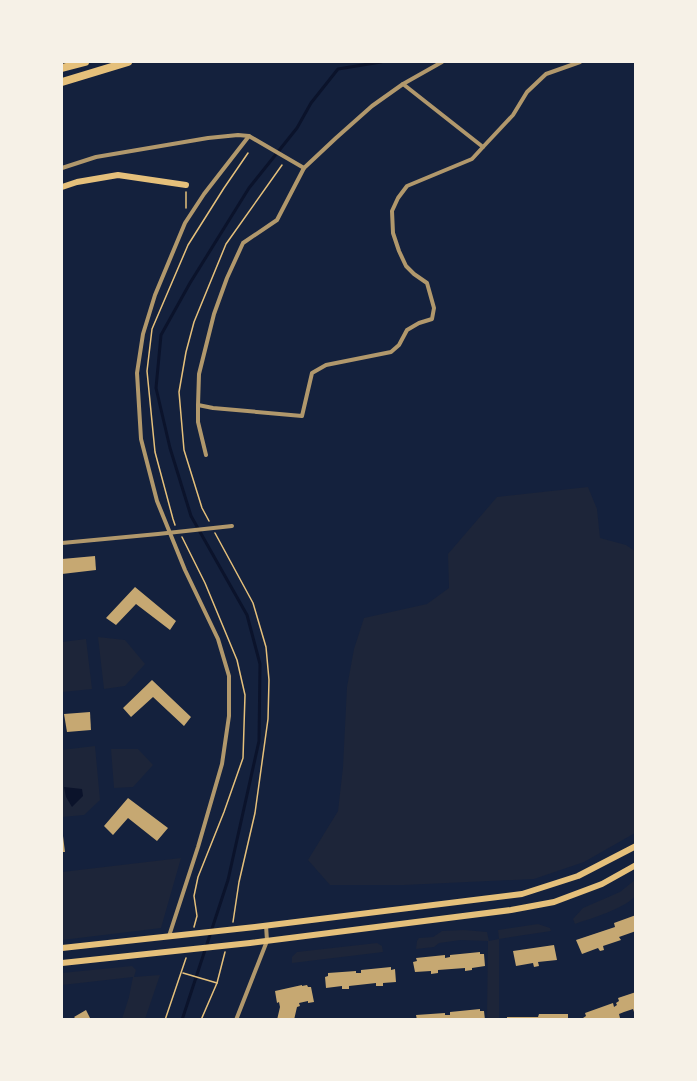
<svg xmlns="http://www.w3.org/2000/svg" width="697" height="1081" font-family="'DM Sans',sans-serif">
<rect width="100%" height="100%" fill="#14213d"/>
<g fill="#1d2539">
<polygon points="588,487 597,509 600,538 626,545 635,551 635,833 584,862 534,879 404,885 330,885 308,860 338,811 343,767 347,687 354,649 364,618 427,604 449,588 448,554 497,497"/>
<polygon points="98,637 125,640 145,664 125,686 104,689"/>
<polygon points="86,639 92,689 62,692 62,642"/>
<polygon points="95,746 100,800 84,815 62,817 62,750"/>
<polygon points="111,749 138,749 153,765 133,787 114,788"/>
<polygon points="181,858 161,928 62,940 62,872"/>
<path d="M635,880v16c-11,13 -43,22 -60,28l-2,-5 10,-11 37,-16z"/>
<polygon points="538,924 550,928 551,931 499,939 499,1019 487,1019 488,941 461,940 439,943 434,947 416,949 417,941 419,938 433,937 442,931 464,930 487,932 489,941 499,939 498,930"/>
<polygon points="377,943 382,946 383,952 292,963 292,957 297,952"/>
<polygon points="132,966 136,970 134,977 160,975 145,1019 122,1019 129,997 133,977 62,985 62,973"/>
</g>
<polygon fill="#0b132b" points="64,787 82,789 83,796 72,807 66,797"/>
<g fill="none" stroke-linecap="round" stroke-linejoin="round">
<polyline stroke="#0b132b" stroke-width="3" points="182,1020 228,880 259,741 260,664 247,615 191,516 170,448 156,388 161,335 190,283 249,188 297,128 311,103 338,69 381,62"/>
</g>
<g fill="#c6a872">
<polygon points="95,556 96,570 62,574 62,559"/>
<polygon points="135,587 176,621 170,630 136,604 116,625 106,618"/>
<polygon points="152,680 191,717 184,726 153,697 131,717 123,708"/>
<polygon points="90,712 91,730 67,732 64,714"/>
<polygon points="128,798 168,828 157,841 128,818 113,835 104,826"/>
<polygon points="62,836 63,836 65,852 62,852"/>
<polygon points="636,915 636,931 619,937 621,940 603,946 604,950 600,951 598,948 582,954 576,940 615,927 614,923"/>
<polygon points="554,945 557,960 538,962 539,966 534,967 533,963 516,966 513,951"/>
<polygon points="480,952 480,954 484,954 485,966 472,968 472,970 465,971 465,968 438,970 438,973 431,974 431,971 415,972 413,962 417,961 416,958 445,955 445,958 450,957 450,955"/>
<polygon points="391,967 391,970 395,969 396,982 383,983 383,986 376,986 376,983 349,986 349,989 342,989 342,986 326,988 325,977 328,976 328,973 356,971 356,973 361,973 361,970"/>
<polygon points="302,985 302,986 307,985 308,987 311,987 314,1002 308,1003 308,1001 299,1003 300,1006 297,1007 294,1020 277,1020 280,1007 279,1002 277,1003 275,991"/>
<polygon points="636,992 636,1011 634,1012 633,1009 624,1012 619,1014 620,1018 615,1020 584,1020 583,1018 586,1016 585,1013 613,1003 614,1007 617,1005 616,1003 619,1001 618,998"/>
<polygon points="480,1009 480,1011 484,1011 485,1020 417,1020 416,1015 445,1013 445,1015 450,1015 450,1012"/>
<polygon points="86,1010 91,1020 72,1020 75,1018 74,1017"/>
<polygon points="539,1014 568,1014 568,1020 507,1020 507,1017 538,1017"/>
</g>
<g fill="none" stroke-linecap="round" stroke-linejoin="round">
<g stroke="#e5c07b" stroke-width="1.5">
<polyline points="186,208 186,192"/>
<polyline points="209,521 202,508 184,450 179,392 186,352 194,322 226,244 282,165"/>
<polyline points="175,525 173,519 155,452 147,371 152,329 188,245 224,188 248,153"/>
<polyline points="215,533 253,603 266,647 269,680 268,719 255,813 239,882 233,922"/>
<polyline points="182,537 205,583 237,660 245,695 243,758 224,812 198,877 194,896 197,916 194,927"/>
<polyline points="183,973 217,983 201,1020"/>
<polyline points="217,983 225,952"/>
<polyline points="165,1020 186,958"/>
</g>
<g stroke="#b1986c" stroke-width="4">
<polyline points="403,84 483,147 513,115 527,92 546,74 580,62"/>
<polyline points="62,168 96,157 208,138 238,135 249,136 304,168"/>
<polyline points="198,405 213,408 302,416 312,373 326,365 391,352 399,345 407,330 419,323 432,319 434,308 427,283 414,274 406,266 399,251 393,233 392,211 398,198 407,186 472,159 483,147"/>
<polyline points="206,455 198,422 198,405 199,374 214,314 227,278 243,243 277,220 304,168 336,138 372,106 403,84 442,62"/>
<polyline points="62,543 158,534 232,526"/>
<polyline points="169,936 198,847 222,764 229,716 229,676 218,639 185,570 157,501 141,439 137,373 143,334 155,295 185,223 204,194 249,136"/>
<polyline points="236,1020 267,941 266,925"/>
</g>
<g stroke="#e5c07b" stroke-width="6">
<polyline points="62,187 77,182 118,175 186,185"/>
<polyline points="62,948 255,927 522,894 578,876 636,846"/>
<polyline points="62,963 250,943 511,910 554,902 602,884 636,865"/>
</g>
<g stroke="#e5c07b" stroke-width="8">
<polyline points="62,68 85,62"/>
<polyline points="62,82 128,62"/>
</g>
</g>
<rect width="697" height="1081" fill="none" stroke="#f6f1e7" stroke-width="126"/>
</svg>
